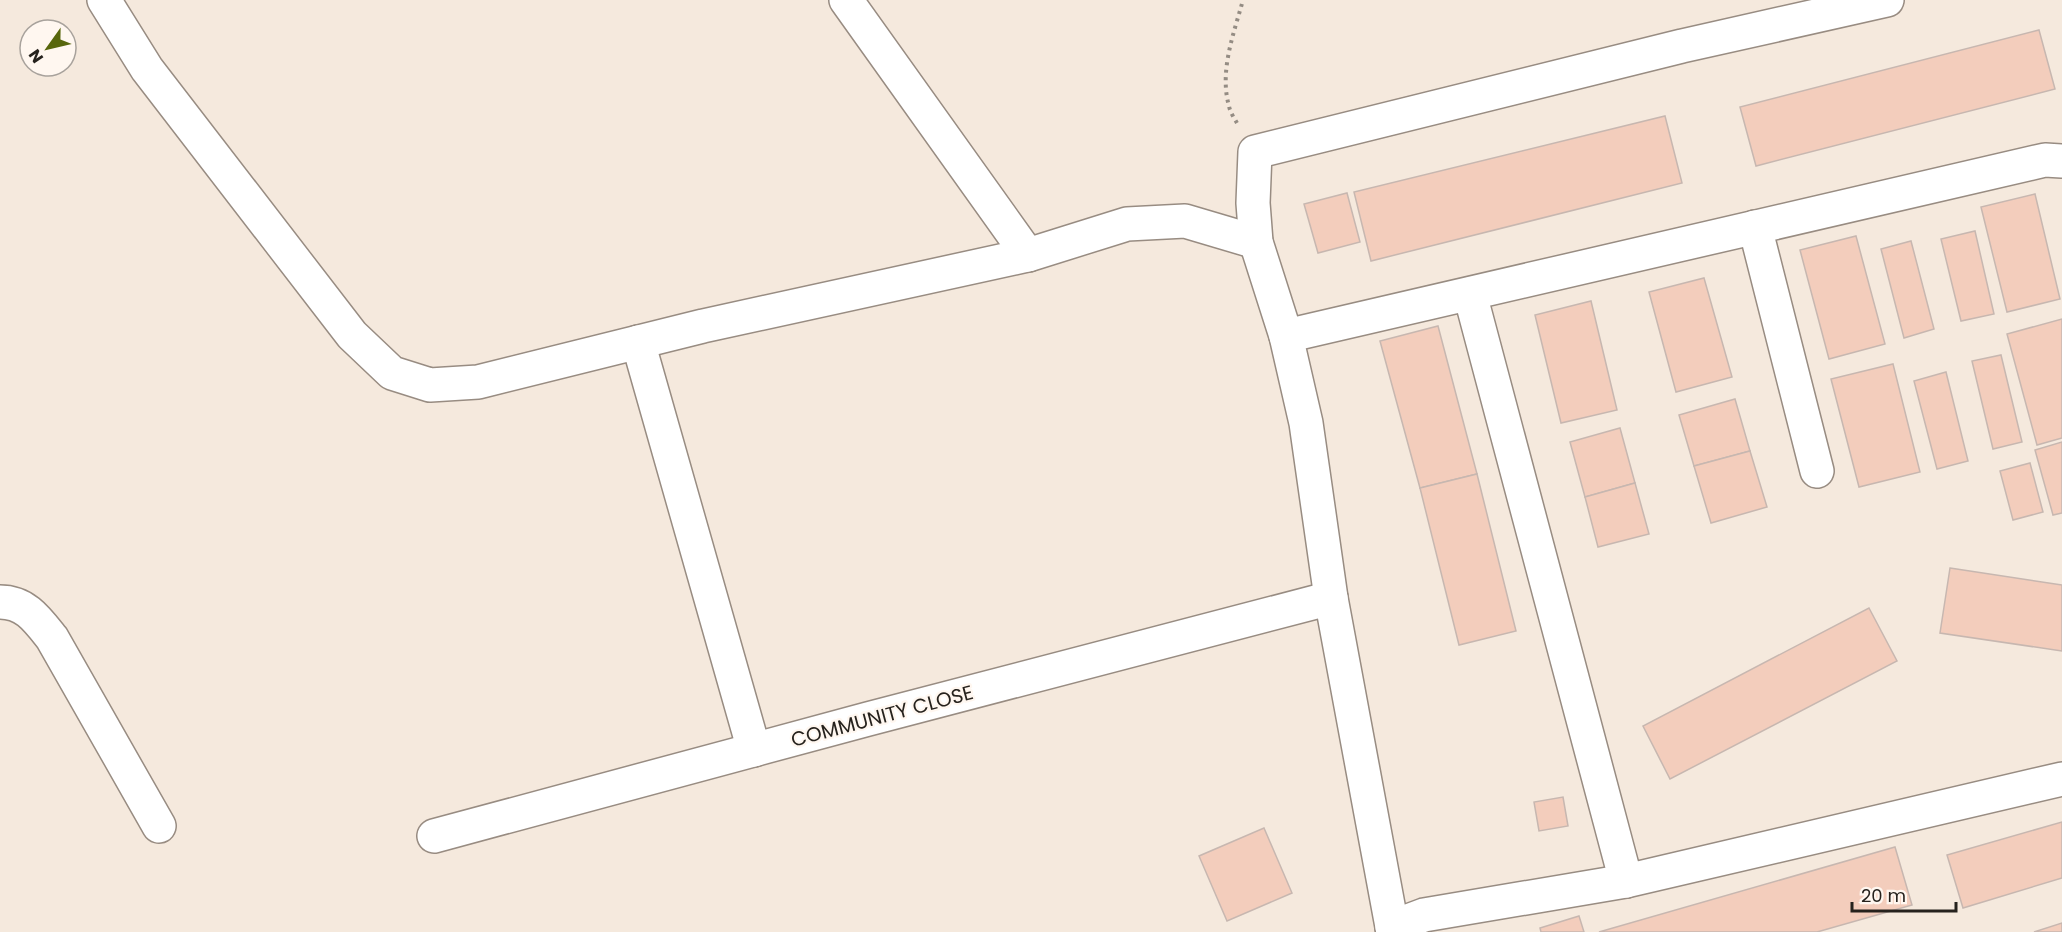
<svg xmlns="http://www.w3.org/2000/svg" width="2062" height="932" font-family="Poppins,sans-serif">
<rect width="100%" height="100%" fill="#f5e9dd"/>
<g fill="#f3cdbc" stroke="#c7b7b0" stroke-width="1.5">
<polygon points="2039,30 2055,89 1756,166 1740,107"/>
<polygon points="1665,116 1682,183 1371,261 1354,192"/>
<polygon points="1347,193 1360,242 1318,253 1304,204"/>
<polygon points="2035,194 2060,299 2007,312 1981,207"/>
<polygon points="1975,231 1994,314 1961,321 1941,239"/>
<polygon points="1856,236 1885,344 1829,359 1800,250"/>
<polygon points="1911,241 1934,329 1904,338 1881,249"/>
<polygon points="1704,278 1732,377 1676,392 1649,292"/>
<polygon points="1591,301 1617,410 1561,423 1535,315"/>
<polygon points="2062,319 2062,438 2037,445 2007,334"/>
<polygon points="1438,326 1477,474 1420,488 1380,341"/>
<polygon points="2001,355 2022,442 1993,449 1972,361"/>
<polygon points="1893,364 1920,472 1859,487 1831,379"/>
<polygon points="1946,372 1968,461 1937,469 1914,381"/>
<polygon points="1735,399 1750,451 1694,466 1679,415"/>
<polygon points="1620,428 1635,483 1585,497 1570,442"/>
<polygon points="2062,442 2062,513 2053,515 2035,450"/>
<polygon points="1750,451 1767,507 1711,523 1694,466"/>
<polygon points="2030,463 2043,512 2013,520 2000,471"/>
<polygon points="1477,474 1516,631 1459,645 1420,488"/>
<polygon points="1635,483 1649,534 1598,547 1585,497"/>
<polygon points="1950,568 2062,585 2062,651 1940,633"/>
<polygon points="1869,608 1897,661 1670,779 1643,726"/>
<polygon points="1563,797 1568,826 1539,831 1534,802"/>
<polygon points="2062,822 2062,878 1963,908 1947,855"/>
<polygon points="1264,828 1292,893 1227,921 1199,856"/>
<polygon points="1895,847 1912,905 1817,932 1599,932"/>
<polygon points="1579,916 1584,932 1541,932 1540,928"/>
<polygon points="2062,923 2062,932 2034,932"/>
</g>
<g fill="none" stroke-linecap="round" stroke-linejoin="round">
<defs>
<g id="minor">
<polyline points="104,0 147,69 352,335 392,373 430,385 478,382 703,326 1028,255 1127,224 1185,221 1256,242"/>
<polyline points="846,0 1028,255"/>
<polyline points="1755,227 1817,471"/>
<polyline points="1470,294 1626,881"/>
<polyline points="1286,336 2045,160 2062,161"/>
<polyline points="638,342 754,750"/>
<path d="M0,602c25,0 37,17 52,36l107,188"/>
<polyline points="434,836 868,719 1331,598"/>
<polyline points="1392,927 1424,915 1626,881 2062,779"/>
<polyline points="1393,932 1331,598 1306,423 1286,336 1256,242 1253,203 1255,152 1682,46 1887,0"/>
</g>
</defs>
<use href="#minor" stroke="#988c82" stroke-width="36"/>
<path stroke="#948c83" stroke-width="4" stroke-dasharray="3 4.5" stroke-linecap="butt" d="M1237,123c-3,-5 -7,-11 -8,-17 -10,-35 5,-73 14,-106"/>
<use href="#minor" stroke="#fff" stroke-width="33"/>
</g>
<g text-anchor="middle" dominant-baseline="central" stroke-width="4.5" stroke-linejoin="round" paint-order="stroke">
<g font-size="20" fill="#26221d" stroke="#fff7f0">
<text transform="translate(882 716) rotate(-15)">COMMUNITY CLOSE</text>
</g>
</g>
<g transform="translate(48 48) rotate(236)"><circle r="28" fill="#fff7f0" stroke="#a8a29c" stroke-width="1.5"/>
<path d="M0-4.5L10 22L0 15L-10 22Z" fill="#58660c"/>
<text y="-9" font-size="16" font-weight="bold" text-anchor="middle" fill="#26221d">N</text>
</g>
<path d="M1852 902v9h104v-9" fill="none" stroke="#26221d" stroke-width="3"/>
<text x="1861" y="902" font-size="18" fill="#26221d" stroke="#fff7f0" stroke-width="4.5" paint-order="stroke">20 m</text>
</svg>
